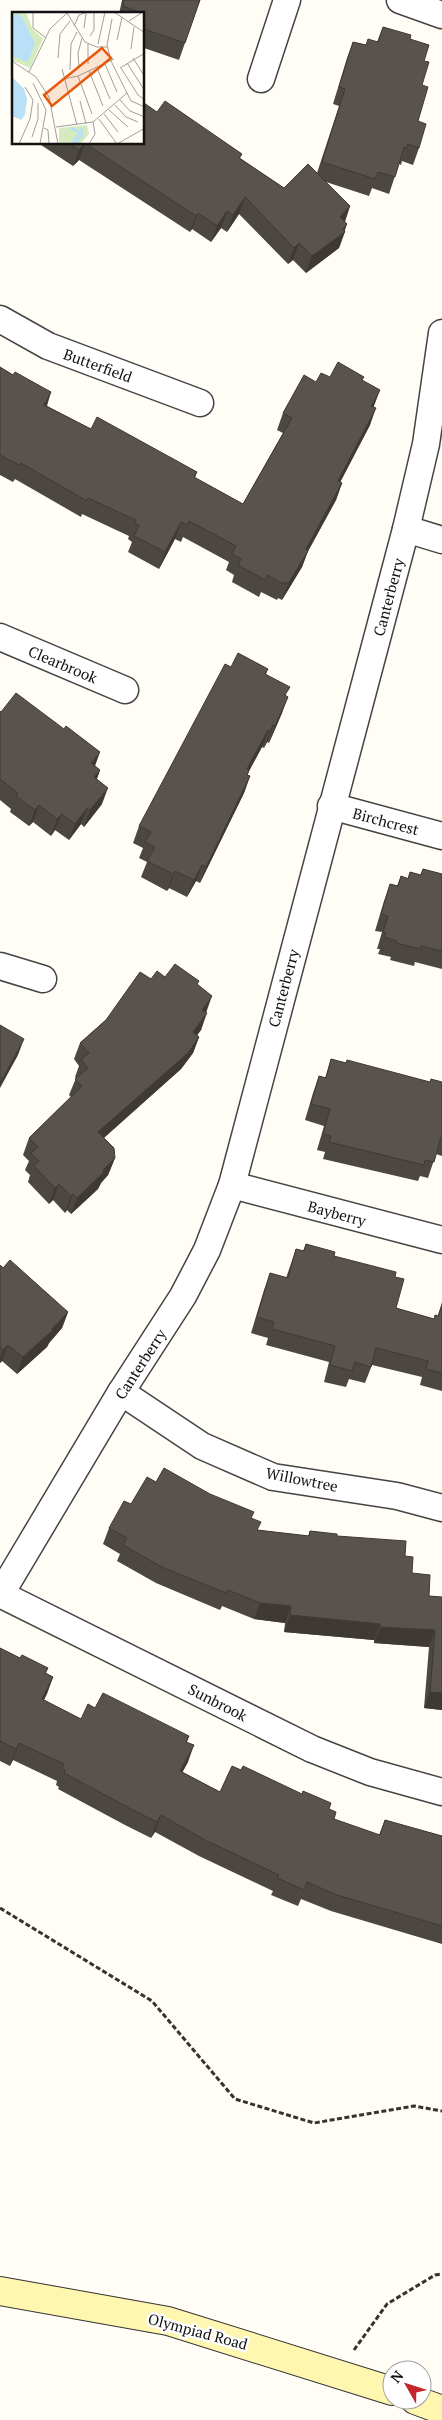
<svg xmlns="http://www.w3.org/2000/svg" width="442" height="2420" font-family="'PT Serif',serif">
<rect width="100%" height="100%" fill="#fffdf5"/>
<g fill="none" stroke-linecap="round" stroke-linejoin="round">
<defs>
<g id="street">
<polyline points="400,0 442,15"/>
<polyline points="261,79 287,0"/>
<polyline points="0,319 48,346 200,403"/>
<polyline points="406,529 442,540"/>
<polyline points="0,637 125,690"/>
<polyline points="331,806 442,836"/>
<polyline points="0,966 43,979"/>
<polyline points="232,1185 442,1240"/>
<polyline points="121,1392 202,1446 273,1477 397,1496 442,1508"/>
<polyline points="0,1594 312,1749 370,1772 442,1792"/>
<polyline points="0,1595 121,1392 183,1296 207,1250 232,1185 406,529 426,444 442,333"/>
</g>
<g id="secondary">
<polyline points="0,2291 168,2321 392,2391"/>
<polyline points="415,2400 442,2410"/>
</g>
</defs>
<use href="#street" stroke="#444" stroke-width="29"/>
<use href="#secondary" stroke="#333" stroke-width="30"/>
<g stroke="#333" stroke-width="3" stroke-dasharray="5 2.5" stroke-linecap="butt">
<polyline points="0,1908 152,2001 235,2099 314,2123 414,2106 442,2111"/>
<polyline points="354,2350 387,2304 435,2275 442,2274"/>
</g>
<use href="#street" stroke="#fff" stroke-width="26"/>
<use href="#secondary" stroke="#fff6b0" stroke-width="28"/>
</g>
<g fill="#4d4742">
<polygon points="122,0 200,0 179,60 144,48 144,14 119,14"/>
<polygon points="383,27 410,39 424,61 418,121 419,148 413,165 402,161 401,165 399,164 389,194 372,188 369,196 326,182 350,206 345,222 345,232 339,248 306,273 293,260 288,264 239,214 227,232 221,228 211,242 192,229 190,232 79,160 73,166 41,145 42,144 144,144 157,112 242,154 240,158 284,188 317,173 339,106 333,104 347,58 353,42 366,45 377,42"/>
<polygon points="0,367 13,375 51,392 47,406 91,429 197,472 195,478 243,504 283,433 277,430 283,413 316,382 330,377 363,380 374,407 370,425 340,482 342,483 336,500 308,551 302,567 282,600 278,598 277,600 261,592 259,597 232,582 234,575 226,570 229,562 183,537 181,542 175,539 159,569 128,552 132,542 128,539 129,536 82,514 81,517 15,479 13,482 0,475"/>
<polygon points="231,667 268,669 266,674 286,696 282,713 269,743 267,742 264,748 262,747 249,771 247,775 250,776 244,793 200,883 196,881 187,897 169,888 167,891 141,877 147,862 139,858 143,848 133,843 139,826"/>
<polygon points="0,711 95,766 100,770 97,779 102,804 84,827 81,824 69,840 55,830 51,836 33,822 29,826 10,812 11,809 0,800"/>
<polygon points="423,869 442,874 442,969 415,962 414,966 390,960 391,957 378,954 380,949 377,949 382,932 375,931 384,901 390,884 397,886 401,876 408,878 410,872 420,875"/>
<polygon points="165,977 198,985 206,1013 201,1030 197,1035 199,1037 193,1053 181,1069 104,1138 115,1158 108,1175 101,1183 98,1189 71,1214 67,1210 65,1213 53,1200 49,1204 28,1182 30,1175 25,1170 29,1161 23,1155 29,1138 71,1097 69,1095 76,1078 75,1077 79,1066 74,1059 80,1043 151,979"/>
<polygon points="331,1059 346,1063 430,1082 442,1082 442,1156 436,1154 428,1178 420,1176 418,1181 323,1159 325,1152 317,1150 324,1126 305,1120 313,1093 319,1076 325,1078"/>
<polygon points="306,1244 334,1256 395,1277 396,1308 434,1319 438,1316 442,1302 442,1391 420,1385 422,1377 372,1365 365,1383 349,1379 346,1387 324,1382 329,1362 266,1345 268,1338 251,1333 264,1290 270,1273 286,1278 296,1249 303,1251"/>
<polygon points="0,1265 68,1312 62,1328 49,1343 47,1347 17,1374 2,1361 0,1363"/>
<polygon points="156,1482 251,1518 258,1530 308,1536 310,1531 337,1536 405,1556 412,1573 429,1596 442,1597 442,1710 424,1708 429,1647 374,1643 374,1640 284,1632 285,1623 254,1619 222,1606 220,1610 156,1583 117,1561 120,1554 103,1544 109,1528 131,1504"/>
<polygon points="0,1648 20,1658 48,1668 46,1673 53,1677 44,1700 81,1719 95,1708 189,1736 187,1742 188,1762 182,1772 220,1792 329,1809 334,1819 379,1835 385,1820 442,1836 442,1944 331,1911 301,1899 298,1906 271,1895 273,1891 199,1856 155,1832 151,1838 125,1825 58,1789 59,1787 56,1785 57,1781 13,1760 10,1766 0,1761"/>
</g>
<g fill="#3f3936">
<polygon points="85,144 79,160 73,166 79,150"/>
<polygon points="245,197 239,214 227,232 233,215"/>
<polygon points="350,206 344,223 340,217"/>
<polygon points="227,211 221,228 211,242 217,226"/>
<polygon points="198,213 192,229 190,232 196,216"/>
<polygon points="347,224 339,248 306,273 312,256"/>
<polygon points="299,243 293,260 288,264 294,248"/>
<polygon points="380,390 374,406 365,422 371,406"/>
<polygon points="51,392 45,409 44,405"/>
<polygon points="376,408 370,425 332,498 338,481"/>
<polygon points="342,483 336,500 306,555 308,551 302,567 282,600 288,584"/>
<polygon points="181,522 175,539 159,569 165,552"/>
<polygon points="288,697 282,713 269,743 275,726"/>
<polygon points="273,725 267,742 264,748 270,731"/>
<polygon points="268,730 262,747 249,771 243,787 247,769"/>
<polygon points="100,752 94,769 91,763"/>
<polygon points="100,770 94,786 94,777"/>
<polygon points="250,776 244,793 200,883 206,867"/>
<polygon points="108,788 102,804 84,827 90,810"/>
<polygon points="39,805 33,822 29,826 35,810"/>
<polygon points="87,808 81,824 69,840 75,824"/>
<polygon points="62,814 55,830 51,836 57,819"/>
<polygon points="202,865 196,881 187,897 194,880"/>
<polygon points="175,871 169,888 167,891 173,874"/>
<polygon points="212,996 206,1013 196,1027 202,1010"/>
<polygon points="207,1013 201,1030 187,1049 193,1032"/>
<polygon points="199,1037 193,1053 181,1069 92,1148 98,1132"/>
<polygon points="24,1039 18,1055 0,1088 0,1083"/>
<polygon points="115,1158 108,1175 101,1183 98,1189 71,1214 77,1198"/>
<polygon points="59,1184 53,1200 49,1204 55,1188"/>
<polygon points="73,1194 67,1210 65,1213 71,1196"/>
<polygon points="68,1312 62,1328 49,1343 47,1347 17,1374 23,1357 52,1329"/>
<polygon points="8,1345 2,1361 0,1363 0,1358 3,1350"/>
<polygon points="260,1603 291,1606 285,1623 254,1619"/>
<polygon points="290,1615 380,1624 374,1640 284,1632"/>
<polygon points="380,1627 435,1630 429,1647 374,1643"/>
<polygon points="53,1677 47,1694 36,1715 42,1699"/>
<polygon points="430,1692 442,1693 442,1710 424,1708"/>
<polygon points="19,1743 13,1760 10,1766 16,1749"/>
<polygon points="194,1745 188,1762 174,1788 180,1771"/>
<polygon points="161,1815 155,1832 151,1838 157,1822"/>
</g>
<g fill="#5a524d" stroke="#3f3936">
<polygon points="124,0 200,0 185,43 144,29 144,14 135,14 136,11 123,6"/>
<polygon points="383,27 411,35 410,39 429,45 424,61 429,62 422,85 428,87 418,121 426,124 419,148 408,144 407,148 404,147 395,177 378,172 375,179 322,162 345,89 339,87 353,42 366,45 368,39 378,42"/>
<polygon points="165,101 242,154 239,158 284,188 308,164 350,206 340,217 347,224 343,229 345,232 312,256 299,243 294,248 245,197 233,215 227,211 217,226 198,213 196,216 86,144 144,144 144,103 157,112"/>
<polygon points="70,144 84,144 79,150"/>
<polygon points="338,362 364,377 362,380 380,390 371,406 376,408 338,481 342,483 306,549 308,551 288,584 284,582 283,584 267,575 265,580 238,565 241,559 232,554 236,546 189,521 187,525 181,522 165,552 134,536 139,525 134,523 136,520 88,498 87,501 21,463 19,465 0,455 0,367 13,375 15,372 51,392 44,405 91,429 97,417 197,472 194,477 243,504 292,418 283,413 304,375 316,382 321,373 330,377"/>
<polygon points="238,653 268,669 265,674 290,687 285,695 288,697 275,726 273,725 270,731 268,730 247,769 249,770 247,775 250,776 206,867 202,865 194,880 175,871 173,874 147,861 155,847 145,842 151,832 139,826 225,664 231,667"/>
<polygon points="16,693 64,729 66,726 100,752 91,763 100,770 94,777 108,788 90,810 87,808 75,824 62,814 57,819 39,805 35,810 16,796 18,793 0,779 0,711 1,712"/>
<polygon points="423,869 442,874 442,951 421,946 420,949 396,943 397,941 384,937 386,933 383,932 388,916 381,914 390,884 398,886 401,876 408,879 410,872 421,875"/>
<polygon points="175,964 199,981 197,984 212,996 202,1010 207,1013 193,1032 199,1037 188,1053 98,1132 114,1148 115,1158 103,1170 104,1172 77,1198 73,1194 71,1196 59,1184 55,1188 34,1166 39,1161 31,1153 38,1147 29,1138 82,1086 75,1079 88,1068 81,1060 89,1053 80,1043 106,1020 140,972 151,979 157,971 165,977"/>
<polygon points="0,1025 24,1039 0,1083"/>
<polygon points="331,1059 346,1063 347,1060 430,1082 431,1079 442,1082 442,1137 441,1137 434,1162 425,1160 424,1165 329,1142 331,1136 323,1134 330,1109 311,1104 319,1076 326,1078"/>
<polygon points="306,1244 335,1252 334,1256 396,1272 395,1277 404,1279 396,1308 434,1319 435,1315 438,1316 442,1305 442,1373 426,1369 428,1361 376,1348 371,1367 355,1362 352,1371 330,1365 335,1346 272,1329 274,1322 257,1317 270,1273 288,1278 296,1249 304,1251"/>
<polygon points="10,1260 68,1312 52,1329 53,1330 23,1357 8,1345 3,1350 0,1347 0,1265 3,1268"/>
<polygon points="164,1468 210,1494 254,1512 251,1518 261,1522 257,1530 309,1536 310,1531 337,1534 337,1536 406,1541 405,1556 413,1557 412,1573 430,1575 429,1596 442,1597 442,1693 430,1692 435,1630 380,1627 380,1624 290,1615 291,1606 260,1603 228,1590 226,1593 162,1567 123,1545 127,1538 109,1528 124,1501 131,1504 147,1477 156,1482"/>
<polygon points="0,1648 20,1658 22,1655 48,1668 45,1673 53,1677 42,1699 81,1719 88,1704 95,1708 103,1693 189,1736 186,1742 194,1745 180,1771 220,1792 232,1766 241,1770 243,1766 302,1794 303,1791 331,1803 329,1809 336,1812 334,1819 380,1835 385,1820 442,1836 442,1926 337,1895 307,1882 304,1890 277,1878 279,1875 205,1840 161,1815 157,1822 131,1809 64,1773 65,1770 62,1768 64,1764 19,1743 16,1749 0,1741"/>
</g>
<g text-anchor="middle" dominant-baseline="central" stroke-width="5" stroke-linejoin="round" paint-order="stroke">
<g font-size="15" fill="#111" stroke="#fff">
<text transform="translate(98 365) rotate(20)">Butterfield</text>
<text transform="translate(388 597) rotate(-75)">Canterberry</text>
<text transform="translate(63 664) rotate(23)">Clearbrook</text>
<text transform="translate(386 821) rotate(15)">Birchcrest</text>
<text transform="translate(283 988) rotate(-75)">Canterberry</text>
<text transform="translate(337 1213) rotate(15)">Bayberry</text>
<text transform="translate(140 1364) rotate(-57)">Canterberry</text>
<text transform="translate(302 1479) rotate(11)">Willowtree</text>
<text transform="translate(218 1702) rotate(27)">Sunbrook</text>
<text transform="translate(198 2331) rotate(15)">Olympiad Road</text>
</g>
</g>
<g transform="translate(12 12)">
<rect width="132" height="132" fill="#fffdf5"/>
<path d="M5,0h9l6,16 11,11 -13,29 -18,-8v-47zM75,113l2,9 -9,10h-21v-16z" fill="#d5ebbd"/>
<path d="M6,2l4,3 13,26 -7,19 -16,-6v-41zM0,65l12,12 3,10 -2,16 -4,5 -9,-4z" fill="#b9e0f7"/>
<path fill="none" stroke="#b9e0f7" stroke-width="2.5" d="M58,116l10,4 -8,12M63,132l7,-9v-7"/>
<path fill="none" stroke="#a09f9a" stroke-width="1" d="M21,0v16l13,10M102,0l31,21M55,1l18,29 12,5h10M100,7l-5,26 4,16 20,40 14,6M117,9l14,-9M62,14l5,-11 8,-3M72,16l2,-15M78,24l4,-6v-18M105,28l5,-23M86,32l7,-32M119,37l3,-22M46,46l2,-24 10,-13M121,46l12,19M0,49l24,16 13,20 9,47M115,51l18,28M76,52v-20M93,52l12,28M67,56l-1,-15 4,-15M85,56l13,31M108,56l25,-15M109,56l17,27 7,5M50,57l15,56M58,58l1,-26 6,-12M77,59l14,35M17,60l21,-43 18,-17M66,64l14,38M52,67l14,-3 36,-17M21,71l13,27 -6,34M108,88l10,11 15,6M68,89l6,23M103,93l11,12 12,5M97,98l19,17M92,102l14,18M87,107l18,25M44,115l37,-5 34,-29M32,116l4,2 1,14M20,125l6,-18v-16M7,132l11,-25 3,-19 -8,-13M77,132l6,-10 -2,-12M105,132l28,-16"/>
<path fill="#e8590c" fill-opacity="0.15" stroke="#e8590c" stroke-width="2.5" d="M90,36l9,10 -59,48 -8,-11z"/>
<rect width="132" height="132" fill="none" stroke="#111" stroke-width="2.5"/>
</g>
<g transform="translate(407 2385) rotate(309)"><circle r="24" fill="#ffffff" stroke="#a0a0a0"/>
<path d="M0-4L9 19L0 12L-9 19Z" fill="#c4262e"/>
<text y="-8" font-size="14" font-weight="bold" text-anchor="middle" fill="#111111">N</text>
</g>
</svg>
